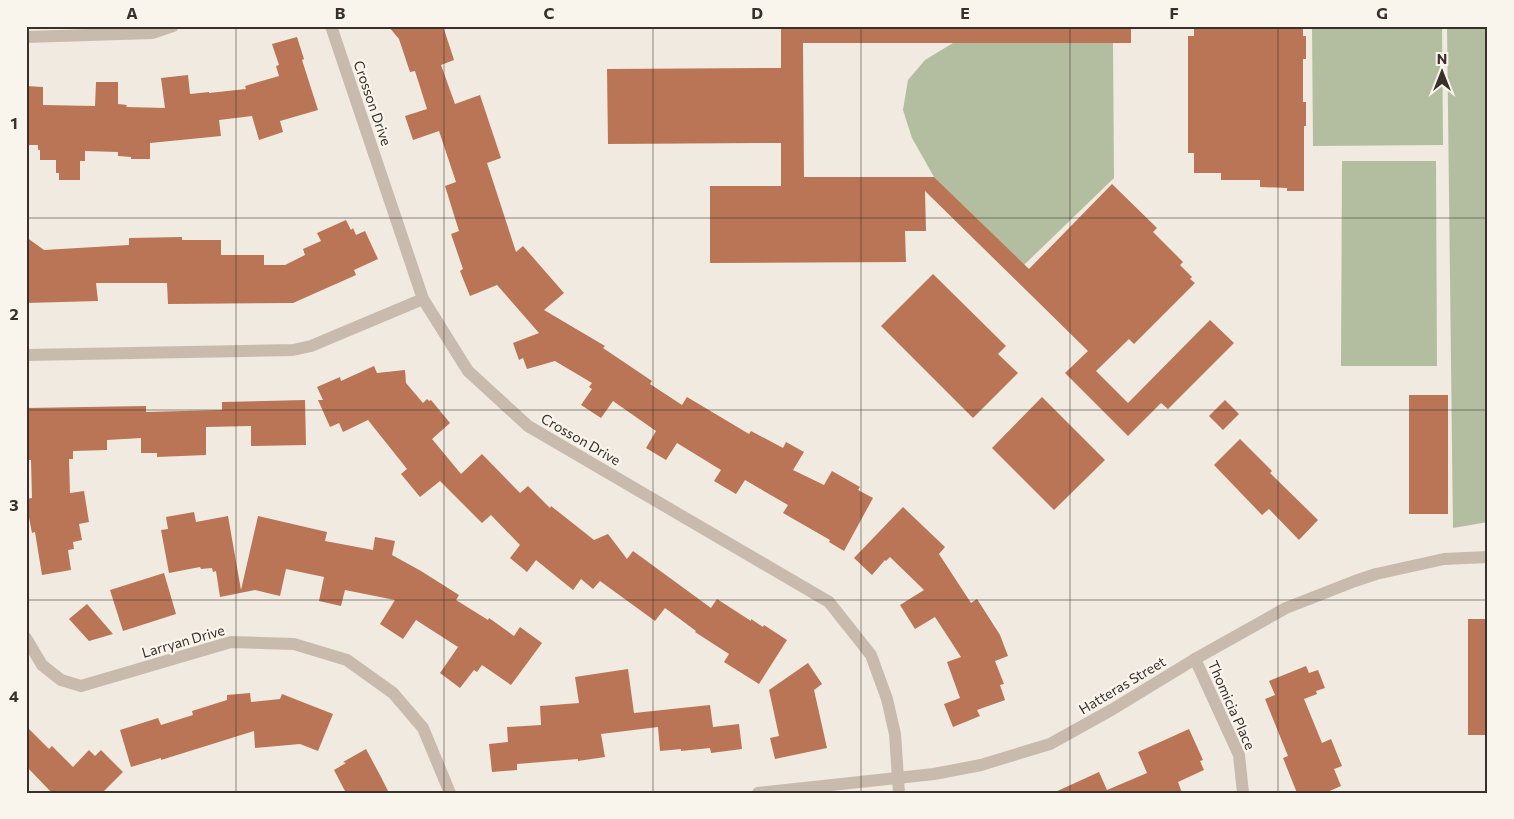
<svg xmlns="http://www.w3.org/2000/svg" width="1514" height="819" font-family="Commissioner,sans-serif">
<rect width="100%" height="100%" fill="#f1eae0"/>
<g fill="#b3bea1">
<polygon points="1312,26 1442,26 1443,145 1313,146"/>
<polygon points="1447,26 1488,26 1488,522 1453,528"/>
<polygon points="953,43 1113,43 1114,178 1024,265 934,177 912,138 903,110 908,80 925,60"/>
<polygon points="1342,161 1436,161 1437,366 1341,366"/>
</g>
<g fill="#b97555">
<polygon points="388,26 443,26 454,60 441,65 455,104 480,95 501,158 487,163 516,252 523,246 564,293 544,310 605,346 603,348 652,381 650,384 682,405 687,397 749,434 751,431 783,448 786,442 804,452 793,470 824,485 832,471 860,487 858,490 873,498 844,551 829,542 830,540 783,513 788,505 745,480 736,494 714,481 721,470 677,443 666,460 646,448 656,431 613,401 601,418 581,405 592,389 589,387 592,383 555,361 527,369 523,358 519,360 513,343 539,333 497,285 470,296 460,271 463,269 451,234 459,231 445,186 456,182 439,131 413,140 405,116 427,109 415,71 410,72 399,39"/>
<polygon points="781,26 1131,26 1131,43 803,43 804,177 934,177 1029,269 1112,184 1157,228 1153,232 1183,262 1180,265 1192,277 1190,279 1195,283 1134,344 1129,339 1096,371 1128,403 1210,320 1234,343 1168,409 1161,403 1128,436 1065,373 1088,351 925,191 926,231 905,231 906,262 710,263 710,186 781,186 781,143 608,144 607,69 781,68"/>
<polygon points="1194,26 1303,26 1303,36 1306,36 1306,59 1303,59 1303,102 1306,102 1306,126 1304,126 1304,191 1287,191 1287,188 1260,187 1260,180 1221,180 1221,173 1194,173 1194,153 1188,153 1188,36 1194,36"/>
<polygon points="297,37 304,59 302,60 318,110 280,121 283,132 259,140 252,116 219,120 221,136 150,143 150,159 131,159 131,157 118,156 118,152 85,151 85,161 80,161 80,180 59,180 59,173 56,173 56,160 40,160 40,150 38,150 38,145 26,145 26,86 43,87 43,105 95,106 96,82 118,82 118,104 127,105 126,107 165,108 161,78 188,75 190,94 209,92 209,93 246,89 245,86 279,76 276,66 279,65 272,44"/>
<polygon points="346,220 351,230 353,228 356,235 365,231 378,259 354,270 356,275 293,303 168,304 167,283 96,283 98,301 26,303 26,237 44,250 129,245 129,238 182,237 182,240 221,240 221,255 264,255 264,265 285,265 305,255 303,249 321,241 317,233"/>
<polygon points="933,274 1006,346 998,354 1018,373 973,418 881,326"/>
<polygon points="374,366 377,373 405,370 406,383 423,403 427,399 429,401 431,400 450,423 432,439 461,474 482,454 520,493 528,486 550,508 551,506 594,540 608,534 627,559 633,551 711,608 717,599 751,621 751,619 763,627 764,625 787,640 759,684 724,662 729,654 695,632 696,631 665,608 655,621 600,581 593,589 581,579 573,590 536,560 527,572 510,558 520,545 491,515 482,523 440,481 420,497 401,474 407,469 368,420 343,432 339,423 330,427 318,400 323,400 317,387 340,377 341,381"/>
<rect x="1409" y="395" width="39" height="119"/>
<polygon points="1042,397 1105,460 1054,510 992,448"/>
<polygon points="305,400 306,445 251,446 251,426 206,427 206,455 157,457 157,453 141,453 141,438 107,440 107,450 73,451 73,459 69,459 70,493 84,491 89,522 79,524 82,540 73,542 74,549 68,550 71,570 42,575 35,532 32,533 26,502 26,499 32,498 31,460 26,460 26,408 146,406 146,412 222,410 222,402"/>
<polygon points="1225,400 1239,414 1223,430 1209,416"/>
<polygon points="1240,439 1272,471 1270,473 1318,520 1299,540 1269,509 1262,515 1214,465"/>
<polygon points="903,507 945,547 939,554 971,603 977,599 1000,635 1008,656 995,661 1004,684 1000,685 1005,700 977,710 980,716 953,727 944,704 960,698 947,662 961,657 935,617 915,629 900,605 924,590 890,557 886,561 885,560 872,575 854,558"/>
<polygon points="194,512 196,522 228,516 241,590 258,516 327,532 325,541 373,550 375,537 395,541 392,555 421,571 459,595 456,600 488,620 489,618 514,636 520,627 542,643 511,685 482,665 477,672 474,670 460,688 440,673 458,647 416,620 403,639 380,624 395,600 345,590 341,606 319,601 324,577 286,569 280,596 255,590 220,597 216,571 213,572 212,568 201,569 200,567 169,573 161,530 168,529 166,517"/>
<polygon points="164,573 176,614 123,631 110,590"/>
<polygon points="87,604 113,634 89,641 69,619"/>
<rect x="1468" y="619" width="20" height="116"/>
<polygon points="808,663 822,684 814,690 827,748 775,759 770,738 779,736 769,690"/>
<polygon points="1306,666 1309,673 1318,670 1325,688 1316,691 1317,694 1304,699 1322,743 1331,739 1342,766 1334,769 1341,786 1325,793 1297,793 1283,758 1288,756 1265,699 1275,695 1269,681"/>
<polygon points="628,669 634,713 710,705 713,727 739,724 742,749 711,753 710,748 681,751 681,749 660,751 658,727 601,734 605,757 578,761 578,759 517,764 517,770 492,772 489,744 508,742 507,727 541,725 540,706 579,703 575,677"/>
<polygon points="250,693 251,702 280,699 282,694 333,714 318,751 300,744 255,748 254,731 161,760 161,758 131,767 120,730 158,718 161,725 193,715 192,711 227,700 227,695"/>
<polygon points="26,726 49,749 52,746 73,767 89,750 95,756 101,750 123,772 102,793 52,793 26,766"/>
<polygon points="1189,729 1203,760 1200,761 1204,770 1178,782 1182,793 1053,793 1099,772 1107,790 1147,773 1138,752"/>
<polygon points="366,749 381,777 389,793 346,793 334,770 346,763 343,762"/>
</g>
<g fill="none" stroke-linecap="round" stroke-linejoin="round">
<g stroke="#c8bbad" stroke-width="12">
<polyline points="331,26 423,299 468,371 528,426 829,602 871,655 887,699 895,734 899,793"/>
<polyline points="26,37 152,33 173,26"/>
<polyline points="26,355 293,350 311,346 423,299"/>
<polyline points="26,638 42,665 61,680 81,686 231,642 294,644 347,660 393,693 423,728 450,793"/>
<polyline points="1195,659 1239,755 1243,793"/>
<polyline points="758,793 934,774 981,765 1050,744 1113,709 1195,659 1286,608 1355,581 1376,574 1444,559 1488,557"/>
</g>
</g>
<path fill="none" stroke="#37302b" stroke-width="1" stroke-opacity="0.55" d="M236,26v767M444,26v767M653,26v767M861,26v767M1070,26v767M1278,26v767M26,218h1462M26,410h1462M26,600h1462"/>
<g text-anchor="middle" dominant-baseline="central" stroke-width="4.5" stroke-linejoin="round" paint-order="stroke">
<g font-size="14" fill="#37302b" stroke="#f9f4ec">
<text transform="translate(373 103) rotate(71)">Crosson Drive</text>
<text transform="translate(581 439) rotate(30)">Crosson Drive</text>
<text transform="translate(183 641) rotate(-16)">Larryan Drive</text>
<text transform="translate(1122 685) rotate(-31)">Hatteras Street</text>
<text transform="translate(1232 705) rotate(66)">Thomicia Place</text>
</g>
</g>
<rect width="1514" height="819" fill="none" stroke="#f9f4ec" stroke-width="55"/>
<g transform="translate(1442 72)" stroke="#f9f4ec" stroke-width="4" paint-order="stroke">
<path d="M0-4L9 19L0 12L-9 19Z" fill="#37302b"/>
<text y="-8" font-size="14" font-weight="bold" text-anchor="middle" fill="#37302b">N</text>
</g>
<rect x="28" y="28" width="1458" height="764" fill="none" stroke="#37302b" stroke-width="2"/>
<g font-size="16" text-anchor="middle" font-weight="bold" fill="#37302b">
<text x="132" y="19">A</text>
<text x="340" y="19">B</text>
<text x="549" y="19">C</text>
<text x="757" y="19">D</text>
<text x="965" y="19">E</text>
<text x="1174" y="19">F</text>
<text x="1382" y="19">G</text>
<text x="14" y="129">1</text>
<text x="14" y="320">2</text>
<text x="14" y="511">3</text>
<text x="14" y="702">4</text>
</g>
</svg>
